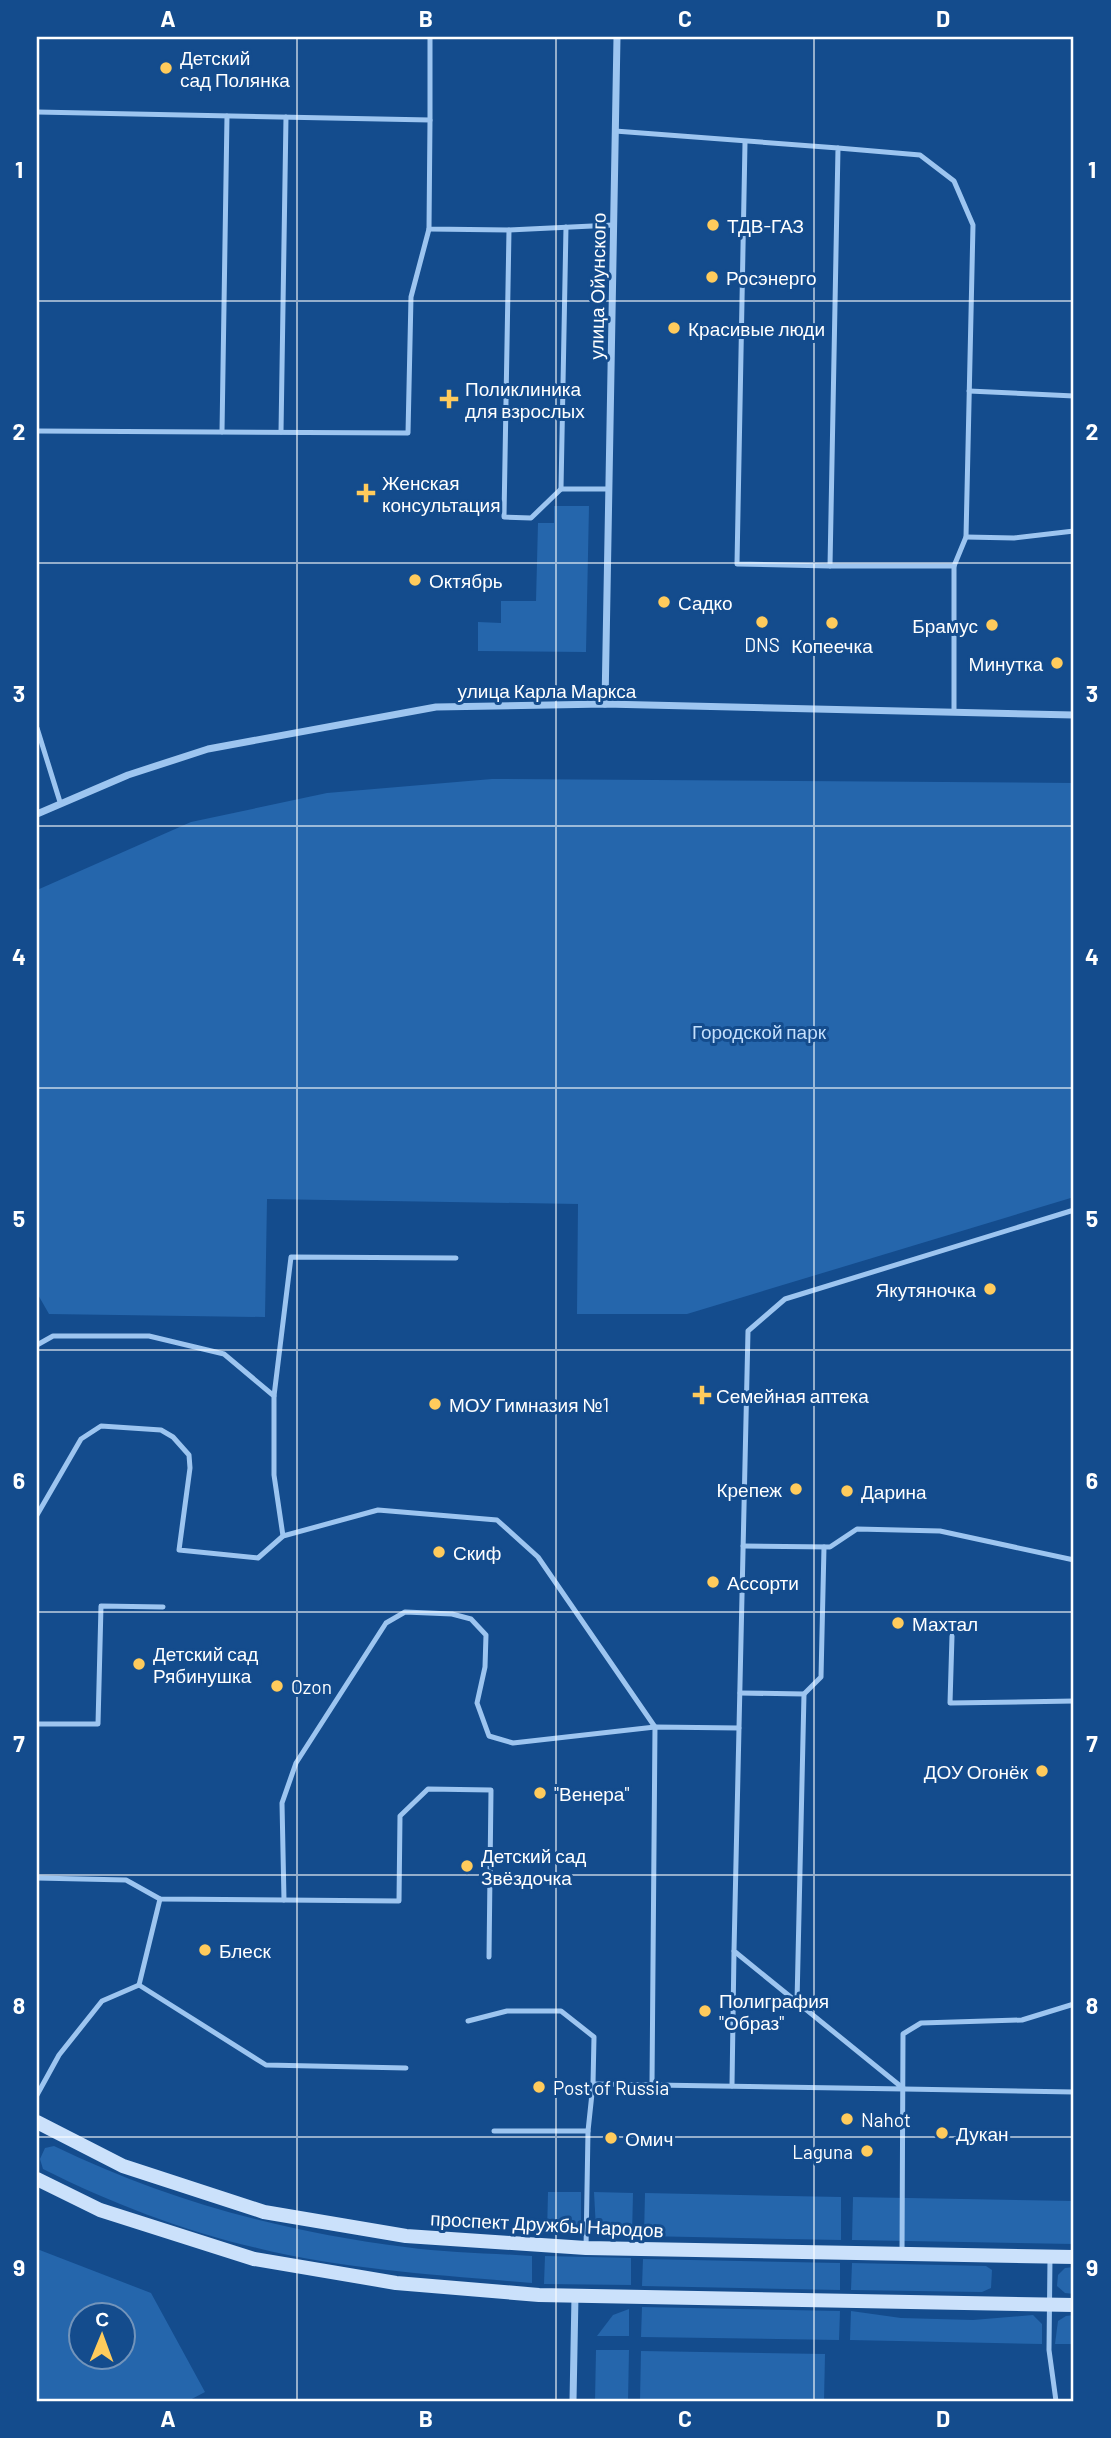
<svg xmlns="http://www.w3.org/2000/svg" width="1111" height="2438" font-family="Barlow,sans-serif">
<rect width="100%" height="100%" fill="#144c8d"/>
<g fill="#2566ac" fill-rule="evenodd">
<polygon points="554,506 589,506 586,652 478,651 478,622 501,623 501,601 536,601 538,523 554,523"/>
<polygon points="492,779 1074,783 1074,1197 687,1314 577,1314 578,1204 267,1199 265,1317 49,1314 37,1293 37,890 191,822 327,793"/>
<path d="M54,2146c111,54 229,86 351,101 42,6 85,6 127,9v27c-92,-8 -185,-13 -275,-35 -74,-17 -146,-45 -214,-79l-3,-10 5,-11z"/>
<polygon points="548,2192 581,2192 581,2220 575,2232 547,2234"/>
<polygon points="594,2192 633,2193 632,2236 603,2234 596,2229"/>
<polygon points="645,2193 841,2197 841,2240 644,2236"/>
<polygon points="853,2197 1074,2201 1074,2244 852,2240"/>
<path d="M37,2249l114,44 54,99 -17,9h-151zM80,2316h42v42h-42z"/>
<polygon points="545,2256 631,2258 631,2285 544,2284"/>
<polygon points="643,2259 840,2263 840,2290 642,2286"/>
<polygon points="852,2263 986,2266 992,2270 991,2288 982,2292 851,2290"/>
<polygon points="1074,2267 1074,2294 1065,2293 1057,2286 1058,2275 1065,2268"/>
<polygon points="642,2307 840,2311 839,2340 641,2337"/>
<polygon points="629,2309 629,2336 597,2336 613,2315"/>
<polygon points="851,2311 901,2318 973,2320 1033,2315 1042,2324 1042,2344 850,2340"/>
<polygon points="1074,2315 1074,2344 1055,2344 1058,2321 1066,2316"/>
<polygon points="596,2350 629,2350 628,2401 595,2401"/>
<polygon points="641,2351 825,2354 824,2401 640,2401"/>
</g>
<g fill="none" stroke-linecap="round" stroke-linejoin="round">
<g stroke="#9dc5f0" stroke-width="5">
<polyline points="37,112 430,120 429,229 509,230 613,225"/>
<polyline points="430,120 430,37"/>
<polyline points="615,131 838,148 830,566 954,566"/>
<polyline points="745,143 737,564 830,566"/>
<polyline points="838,148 920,155 954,181 973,225 966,537 954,566 954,712"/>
<polyline points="566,227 561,489 609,489"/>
<polyline points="509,230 504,517 531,518 561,489"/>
<polyline points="969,391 1074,396"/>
<polyline points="37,431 408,433 411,297 429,229"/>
<polyline points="222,432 227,116"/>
<polyline points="281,432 286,117"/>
<polyline points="966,537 1014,538 1074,531"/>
<polyline points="37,728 60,802"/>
<polyline points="37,1345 53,1336 149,1336 224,1354 274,1396 274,1475 283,1536"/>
<polyline points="274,1396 291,1257 456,1258"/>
<polyline points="37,1515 81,1439 101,1426 161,1430 173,1437 189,1455 190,1468 179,1550 258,1558 283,1536 378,1510 497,1520 538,1557 655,1727 652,2084"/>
<polyline points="743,1546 830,1547 857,1529 940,1531 1074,1560"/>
<polyline points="952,1636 950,1703 1074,1701"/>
<polyline points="740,1693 804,1694 797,2002"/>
<polyline points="804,1694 821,1677 824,1547"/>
<polyline points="37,1724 98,1724 101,1606 163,1607"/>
<polyline points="37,1878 126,1880 160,1899 284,1900 282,1803 296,1763 386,1623 405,1612 452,1614 471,1619 486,1635 485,1667 477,1703 489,1736 513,1743 655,1727 739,1728 748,1331 785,1299 1074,1210"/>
<polyline points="160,1899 139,1985 266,2065 406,2068"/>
<polyline points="284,1900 399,1901 400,1816 428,1789 491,1790 489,1957"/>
<polyline points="468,2021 507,2011 561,2011 594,2037 593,2084"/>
<polyline points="732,2086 734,1951"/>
<polyline points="904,2089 1074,2092"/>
<polyline points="37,2095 59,2055 102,2001 139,1985"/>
<polyline points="494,2131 588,2131"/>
<polyline points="586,2248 588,2131 593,2084 904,2089 734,1951 739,1728"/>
<polyline points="902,2254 903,2034 921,2023 1022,2020 1074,2004"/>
<polyline points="1050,2258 1049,2350 1056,2401"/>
</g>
<g stroke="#9dc5f0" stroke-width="7">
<polyline points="605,704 617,37"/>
<polyline points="37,814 128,775 208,749 436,707 605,704 1074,715"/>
<polyline points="573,2401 575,2296"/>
</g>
<g stroke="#cbe1fb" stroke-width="14">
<polyline points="37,2122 123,2166 264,2212 406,2236 586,2248 1074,2257"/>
<polyline points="37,2179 100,2210 254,2259 396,2283 539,2295 1074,2305"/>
</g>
</g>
<path fill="none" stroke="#fff" stroke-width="2" stroke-opacity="0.55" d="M297,37v2364M556,37v2364M814,37v2364M37,301h1037M37,563h1037M37,826h1037M37,1088h1037M37,1350h1037M37,1612h1037M37,1875h1037M37,2137h1037"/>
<g fill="#ffcb5c" stroke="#144c8d" stroke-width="2.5">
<circle cx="166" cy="68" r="7"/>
<circle cx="713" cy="225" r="7"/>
<circle cx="712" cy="277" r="7"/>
<circle cx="674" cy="328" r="7"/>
<path d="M445.5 388.5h7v7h7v7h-7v7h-7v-7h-7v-7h7z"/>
<path d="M362.5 482.5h7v7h7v7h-7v7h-7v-7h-7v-7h7z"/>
<circle cx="415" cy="580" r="7"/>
<circle cx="664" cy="602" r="7"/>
<circle cx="762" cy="622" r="7"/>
<circle cx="832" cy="623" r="7"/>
<circle cx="992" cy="625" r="7"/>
<circle cx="1057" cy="663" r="7"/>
<circle cx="990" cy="1289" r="7"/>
<path d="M698.5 1384.5h7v7h7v7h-7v7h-7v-7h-7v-7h7z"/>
<circle cx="435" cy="1404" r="7"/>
<circle cx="796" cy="1489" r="7"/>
<circle cx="847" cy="1491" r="7"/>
<circle cx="439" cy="1552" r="7"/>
<circle cx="713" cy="1582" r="7"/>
<circle cx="898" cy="1623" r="7"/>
<circle cx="139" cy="1664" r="7"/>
<circle cx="277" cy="1686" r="7"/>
<circle cx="1042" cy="1771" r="7"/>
<circle cx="540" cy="1793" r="7"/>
<circle cx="467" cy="1866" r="7"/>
<circle cx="205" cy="1950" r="7"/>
<circle cx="705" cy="2011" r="7"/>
<circle cx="539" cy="2087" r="7"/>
<circle cx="847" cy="2119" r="7"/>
<circle cx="942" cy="2133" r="7"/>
<circle cx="611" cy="2138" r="7"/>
<circle cx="867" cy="2151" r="7"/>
</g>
<g text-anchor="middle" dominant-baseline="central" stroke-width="6" stroke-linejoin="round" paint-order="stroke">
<g font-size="19" fill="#fff" stroke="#144c8d" text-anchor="start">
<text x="180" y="57">Детский<tspan x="180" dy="22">сад Полянка</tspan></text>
<text x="727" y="225">ТДВ-ГАЗ</text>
<text x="726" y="277">Росэнерго</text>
<text x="688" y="328">Красивые люди</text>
<text x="465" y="388">Поликлиника<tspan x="465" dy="22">для взрослых</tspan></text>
<text x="382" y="482">Женская<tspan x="382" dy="22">консультация</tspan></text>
<text x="429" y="580">Октябрь</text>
<text x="678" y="602">Садко</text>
<text x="978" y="625" text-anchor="end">Брамус</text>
<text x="762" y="644" text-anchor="middle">DNS</text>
<text x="832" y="645" text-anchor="middle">Копеечка</text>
<text x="1043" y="663" text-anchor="end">Минутка</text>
<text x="976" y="1289" text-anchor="end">Якутяночка</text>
<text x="716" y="1395">Семейная аптека</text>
<text x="449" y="1404">МОУ Гимназия №1</text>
<text x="782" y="1489" text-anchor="end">Крепеж</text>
<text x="861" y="1491">Дарина</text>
<text x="453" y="1552">Скиф</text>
<text x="727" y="1582">Ассорти</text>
<text x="912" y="1623">Махтал</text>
<text x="153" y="1653">Детский сад<tspan x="153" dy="22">Рябинушка</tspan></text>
<text x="291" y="1686">Ozon</text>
<text x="1028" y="1771" text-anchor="end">ДОУ Огонёк</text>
<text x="554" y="1793">"Венера"</text>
<text x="481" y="1855">Детский сад<tspan x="481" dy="22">Звёздочка</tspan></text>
<text x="219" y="1950">Блеск</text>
<text x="719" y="2000">Полиграфия<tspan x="719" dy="22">"Образ"</tspan></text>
<text x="553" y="2087">Post of Russia</text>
<text x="861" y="2119">Nahot</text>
<text x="956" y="2133">Дукан</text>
<text x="625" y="2138">Омич</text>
<text x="853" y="2151" text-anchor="end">Laguna</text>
</g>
<g font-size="19" fill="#fff" stroke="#144c8d">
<text transform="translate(597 286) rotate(-89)">улица Ойунского</text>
<text x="547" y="690">улица Карла Маркса</text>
<text transform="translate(547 2224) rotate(3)">проспект Дружбы Народов</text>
</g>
<g font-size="19" fill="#c3dffc" stroke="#144c8d">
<text x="759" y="1031">Городской парк</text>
</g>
</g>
<rect width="1111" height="2438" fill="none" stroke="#144c8d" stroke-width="77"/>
<g transform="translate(102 2336) rotate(1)"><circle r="33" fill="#144c8d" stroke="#7294bb" stroke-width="2"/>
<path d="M0-5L12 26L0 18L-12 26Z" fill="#ffcb5c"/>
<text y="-10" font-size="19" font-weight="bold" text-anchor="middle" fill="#ffffff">С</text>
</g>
<rect x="38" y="38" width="1034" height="2362" fill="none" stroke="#fff" stroke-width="2.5"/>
<g font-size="23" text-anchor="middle" font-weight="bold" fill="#fff">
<text x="168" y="27">A</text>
<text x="426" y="27">B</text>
<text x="685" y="27">C</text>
<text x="943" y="27">D</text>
<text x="19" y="178">1</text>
<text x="1092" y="178">1</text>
<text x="19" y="440">2</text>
<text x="1092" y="440">2</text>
<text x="19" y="702">3</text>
<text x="1092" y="702">3</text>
<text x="19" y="965">4</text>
<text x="1092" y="965">4</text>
<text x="19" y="1227">5</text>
<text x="1092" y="1227">5</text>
<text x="19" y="1489">6</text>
<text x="1092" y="1489">6</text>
<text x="19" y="1752">7</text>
<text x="1092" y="1752">7</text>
<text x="19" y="2014">8</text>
<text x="1092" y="2014">8</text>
<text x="19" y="2276">9</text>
<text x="1092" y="2276">9</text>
<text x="168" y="2427">A</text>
<text x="426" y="2427">B</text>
<text x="685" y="2427">C</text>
<text x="943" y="2427">D</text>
</g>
</svg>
